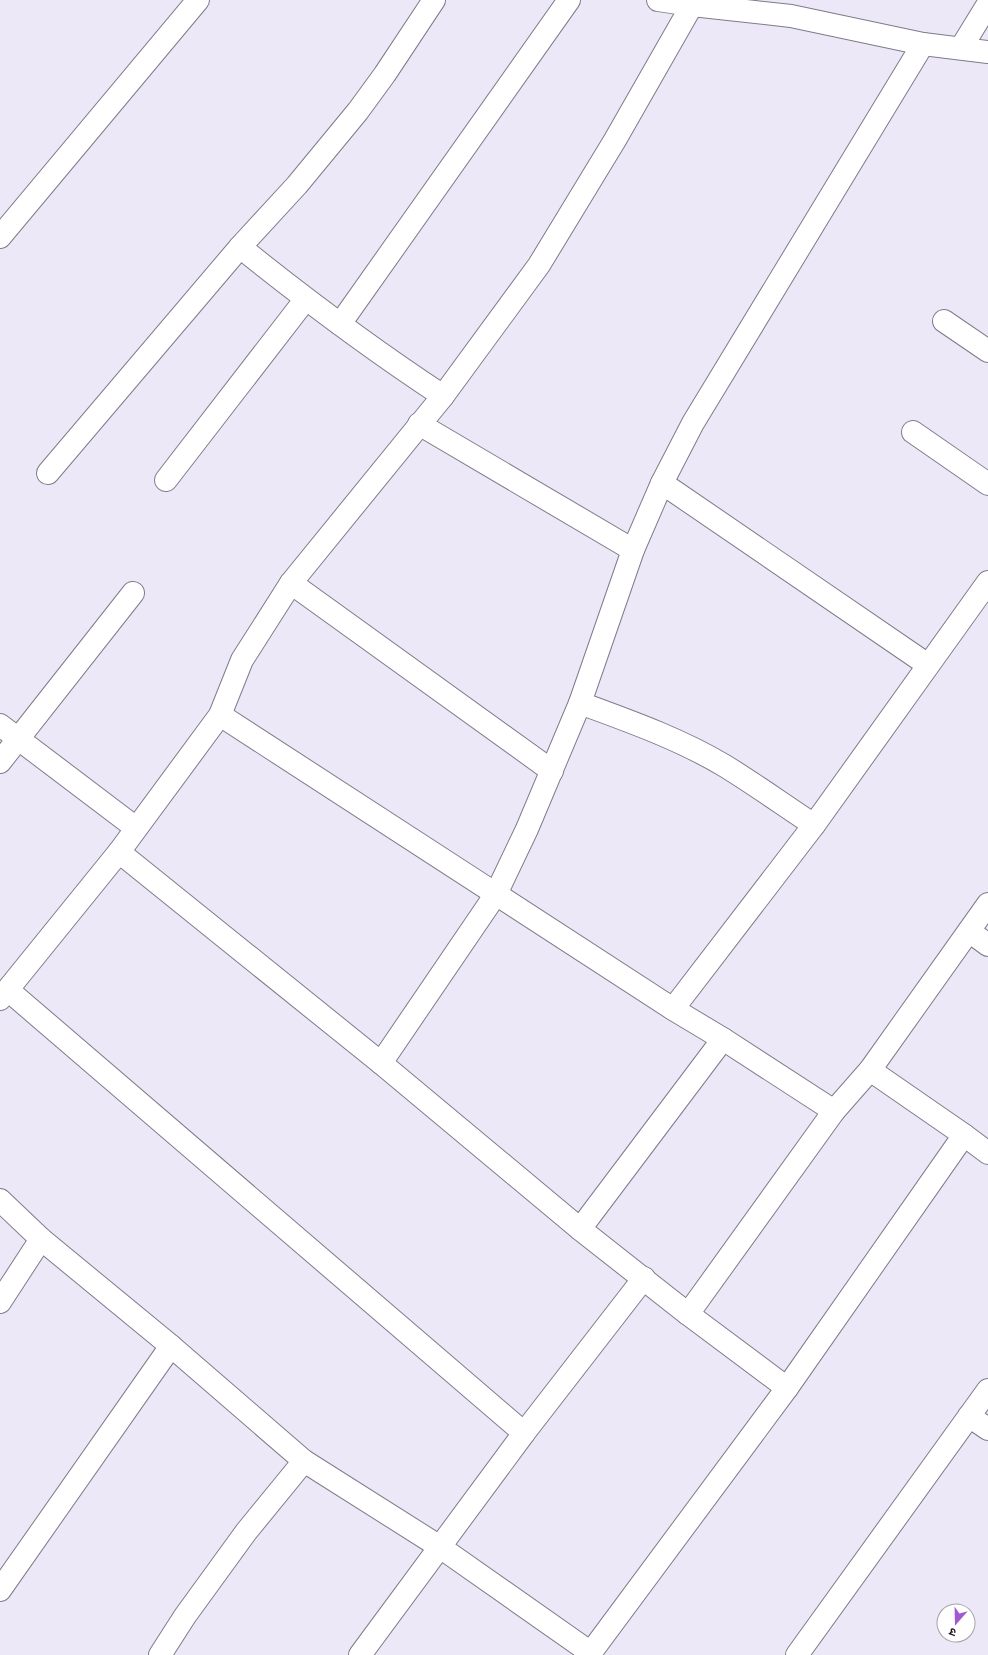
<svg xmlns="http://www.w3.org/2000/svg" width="988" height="1655" font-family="Arial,'Noto Sans Devanagari',sans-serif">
<rect width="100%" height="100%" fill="#ede8f8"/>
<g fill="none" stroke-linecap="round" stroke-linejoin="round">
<defs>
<g id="street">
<polyline points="658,0 692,5 791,16 923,44 988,52"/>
<polyline points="961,48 988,4"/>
<polyline points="0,237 198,0"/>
<path d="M240,247c66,53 133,103 203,149"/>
<polyline points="944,321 988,351"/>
<polyline points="340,324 569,0"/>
<polyline points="419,424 633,550"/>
<polyline points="913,432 988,484"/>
<polyline points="48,473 240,247 297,185 358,111 385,74 434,0"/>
<polyline points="166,480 305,300"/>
<polyline points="662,483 928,665"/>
<polyline points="291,583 552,771"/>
<path d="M580,703c49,18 100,36 145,63 31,19 60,40 89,59"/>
<polyline points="220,715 673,1009 723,1039 834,1111"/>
<polyline points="0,725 136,828"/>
<polyline points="0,762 133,593"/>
<polyline points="119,852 381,1063 580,1229 688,1314 787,1388"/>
<polyline points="969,931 988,945"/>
<polyline points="8,990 524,1433"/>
<polyline points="0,999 119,852 220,715 242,660 291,583 443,396 539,265 615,140 692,5"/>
<polyline points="673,1009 814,825 988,582"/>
<polyline points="381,1063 496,894 527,829 580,703 633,550 662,483 693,423 923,44"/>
<polyline points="870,1070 964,1135 988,1153"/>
<polyline points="0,1200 41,1239 171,1346 304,1461 440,1547 591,1653"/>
<polyline points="580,1229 723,1039"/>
<polyline points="0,1302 41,1239"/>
<polyline points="688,1314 834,1111 870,1070 988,904"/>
<polyline points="969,1416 988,1429"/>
<polyline points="0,1590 171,1346"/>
<polyline points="160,1655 185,1616 246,1532 304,1461"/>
<polyline points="360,1655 524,1433 644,1278"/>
<polyline points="589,1655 787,1388 964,1135"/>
<polyline points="797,1655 988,1390"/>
</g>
</defs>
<use href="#street" stroke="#7f7b89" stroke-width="24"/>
<use href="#street" stroke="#fff" stroke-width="22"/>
</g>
<g transform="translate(956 1623) rotate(200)"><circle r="19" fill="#ffffff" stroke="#a5a4a6"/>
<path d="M0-3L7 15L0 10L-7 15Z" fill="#a15acf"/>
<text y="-6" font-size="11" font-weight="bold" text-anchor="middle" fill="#1d1b20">उ</text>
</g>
</svg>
